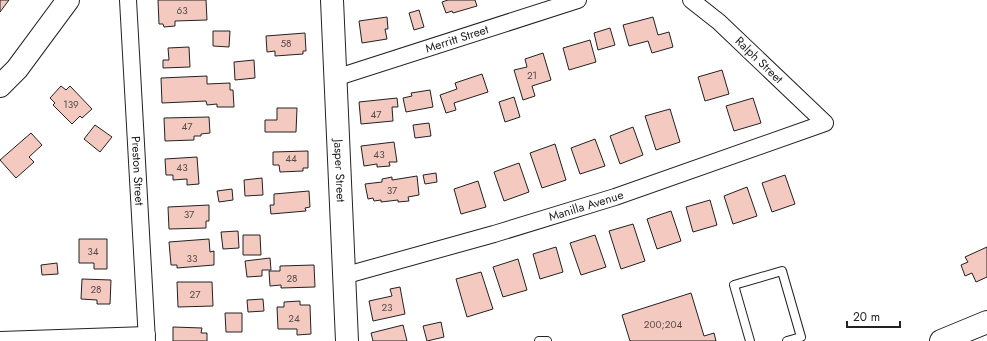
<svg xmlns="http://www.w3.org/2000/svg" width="987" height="341" font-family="Jost,sans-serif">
<rect width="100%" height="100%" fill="#fff"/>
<g fill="#f3c9c0" stroke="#222">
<polygon points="0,0 9,0 0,12"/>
<polygon points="158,0 206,0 207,20 175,21 175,26 164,27 163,24 159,24"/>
<polygon points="448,0 475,0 477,6 453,13 452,11 446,13 442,2"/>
<polygon points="419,10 424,27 414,30 409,13"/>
<polygon points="387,17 388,29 385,29 387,39 362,43 359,21"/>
<polygon points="653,17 658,35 669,32 673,47 652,53 648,41 629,46 623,25"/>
<polygon points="610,28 615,45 598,50 594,33"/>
<polygon points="213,31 230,31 229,47 213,46"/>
<polygon points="305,33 306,51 303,51 303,54 275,56 275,51 267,52 266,36"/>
<polygon points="590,40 596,62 569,70 563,48"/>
<polygon points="189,47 190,67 163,68 163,60 169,60 168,48"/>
<polygon points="543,53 551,80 532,86 535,96 523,100 514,70 527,67 525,59"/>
<polygon points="254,60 255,78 235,80 234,62"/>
<polygon points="722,70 729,94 705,101 698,77"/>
<polygon points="482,74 488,92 454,103 456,110 446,113 440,95 457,89 455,83"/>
<polygon points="207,76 207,84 230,83 230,90 233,90 234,107 217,107 217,104 207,105 206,101 162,103 161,78"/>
<polygon points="61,86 66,90 70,86 92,109 82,118 80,116 72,124 53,105 55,103 50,98"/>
<polygon points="430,90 433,107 406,112 403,98 412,96 411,93"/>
<polygon points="514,97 520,117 505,122 499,102"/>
<polygon points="397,98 398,107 392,107 393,121 361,124 359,102"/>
<polygon points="753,98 761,123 734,131 726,106"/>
<polygon points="277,108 297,108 296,132 265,132 265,120 277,120"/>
<polygon points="670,109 680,142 656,150 645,116"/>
<polygon points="209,117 210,133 201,134 201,136 194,136 194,140 165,141 164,118"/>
<polygon points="429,123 431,136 415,138 413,125"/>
<polygon points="95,125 112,137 100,152 84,139"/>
<polygon points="633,127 643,155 620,164 610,136"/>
<polygon points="31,133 42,145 29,157 34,162 16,178 0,160"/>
<polygon points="595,139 605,166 580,174 571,148"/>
<polygon points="394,142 397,162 389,162 390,166 377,167 377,164 364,166 361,146"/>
<polygon points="555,144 566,180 542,188 530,153"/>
<polygon points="308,151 308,168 303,168 303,171 280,172 279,165 273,165 273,152"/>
<polygon points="197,157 199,184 187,185 187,179 173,180 173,175 166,175 165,159"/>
<polygon points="519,163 529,192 504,201 494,172"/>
<polygon points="436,173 437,182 425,184 423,175"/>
<polygon points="785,175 795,204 772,212 762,183"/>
<polygon points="417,176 419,195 408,197 409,201 398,202 398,200 381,202 381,200 374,201 373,198 368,199 365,184 382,182 382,179 392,177 392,180"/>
<polygon points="262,178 263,195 245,196 244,180"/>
<polygon points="478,181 486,207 461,214 454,189"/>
<polygon points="747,187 757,216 733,224 724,196"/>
<polygon points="232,189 233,200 219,202 217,191"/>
<polygon points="309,191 310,207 305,208 306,211 271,214 270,205 274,205 274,194"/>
<polygon points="710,200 717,225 693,232 686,207"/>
<polygon points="209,205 209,221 206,221 206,228 169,229 168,207"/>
<polygon points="671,211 681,241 657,249 647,219"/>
<polygon points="633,224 645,261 621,269 609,231"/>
<polygon points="238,231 239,248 223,249 221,232"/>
<polygon points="243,235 260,235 261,255 243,255"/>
<polygon points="595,235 606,267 581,275 570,243"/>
<polygon points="79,239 107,239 107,269 94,269 94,263 79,263"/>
<polygon points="209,239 210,252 214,251 214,265 177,268 177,265 171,265 169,242"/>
<polygon points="556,247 563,272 540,279 533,254"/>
<polygon points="987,247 987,277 976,282 972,273 965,276 961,265 968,262 965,257"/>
<polygon points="270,258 271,270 262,270 262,276 247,277 245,261"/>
<polygon points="518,259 527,290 503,297 493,267"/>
<polygon points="57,263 58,274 42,275 41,265"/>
<polygon points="314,265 315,287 281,288 281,285 270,286 269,271 280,271 280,266"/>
<polygon points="481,272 493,309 467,317 456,279"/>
<polygon points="82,279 111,280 110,304 97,304 97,300 81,299"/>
<polygon points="177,282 212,282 213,306 178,307"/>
<polygon points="400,287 405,314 373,321 369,301 392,296 390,289"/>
<polygon points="691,293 704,336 714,333 716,341 630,341 622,315"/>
<polygon points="263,299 264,311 248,312 247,300"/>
<polygon points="300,301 300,305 310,305 311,334 297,335 297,329 278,329 277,307 284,307 284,302"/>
<polygon points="225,313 242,313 242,332 226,332"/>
<polygon points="441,322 444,337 427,341 423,326"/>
<polygon points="403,325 407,341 373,341 371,333"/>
<polygon points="173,327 202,328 201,333 207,333 207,341 173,341"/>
</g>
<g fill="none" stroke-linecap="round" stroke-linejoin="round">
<defs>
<g id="service">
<polyline points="539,341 547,341"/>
<polyline points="750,341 734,285 782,271 801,337 787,341"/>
</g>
<g id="minor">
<path id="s1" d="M128,0l19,341"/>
<path id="s2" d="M335,78l243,-78"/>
<path id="s3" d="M343,276l151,-42 121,-37 210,-74 -106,-101 -28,-22"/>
<polyline points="0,340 147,335"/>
</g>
<g id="secondary">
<path id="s4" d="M332,0l15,341"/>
<polyline points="0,86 17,69 68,0"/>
</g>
<polyline id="primary" points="941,341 987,322"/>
</defs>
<use href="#service" stroke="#222" stroke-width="10"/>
<use href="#minor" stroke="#222" stroke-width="18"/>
<use href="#secondary" stroke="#222" stroke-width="24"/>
<use href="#primary" stroke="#222" stroke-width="24"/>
<use href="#service" stroke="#fff" stroke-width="8"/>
<use href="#minor" stroke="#fff" stroke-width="16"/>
<use href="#secondary" stroke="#fff" stroke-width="22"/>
<use href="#primary" stroke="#fff" stroke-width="22"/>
</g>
<g text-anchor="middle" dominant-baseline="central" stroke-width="3" stroke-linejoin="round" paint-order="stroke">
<g font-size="10" fill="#564c4a">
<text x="182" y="10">63</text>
<text x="286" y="43">58</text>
<text x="532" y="75">21</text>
<text x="71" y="104">139</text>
<text x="376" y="114">47</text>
<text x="187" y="126">47</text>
<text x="379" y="154">43</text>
<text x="291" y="158">44</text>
<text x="182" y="167">43</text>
<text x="392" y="190">37</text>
<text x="189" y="214">37</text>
<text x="93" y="251">34</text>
<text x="192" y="258">33</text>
<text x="292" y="278">28</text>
<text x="96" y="289">28</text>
<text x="195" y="294">27</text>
<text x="387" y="307">23</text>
<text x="294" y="318">24</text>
<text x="663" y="324">200;204</text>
</g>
<g font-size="12" fill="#222" stroke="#fff">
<text stroke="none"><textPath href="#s2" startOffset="128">Merritt Street</textPath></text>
<text transform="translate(759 60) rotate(44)">Ralph Street</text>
<text stroke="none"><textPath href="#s1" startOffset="171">Preston Street</textPath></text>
<text stroke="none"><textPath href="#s4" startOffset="171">Jasper Street</textPath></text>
<text stroke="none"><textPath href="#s3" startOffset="253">Manilla Avenue</textPath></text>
</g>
</g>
<path d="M847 321v6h53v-6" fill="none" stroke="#222222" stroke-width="2"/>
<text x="853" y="321" font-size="12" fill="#222222" stroke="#ffffff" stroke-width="3" paint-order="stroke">20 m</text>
</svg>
